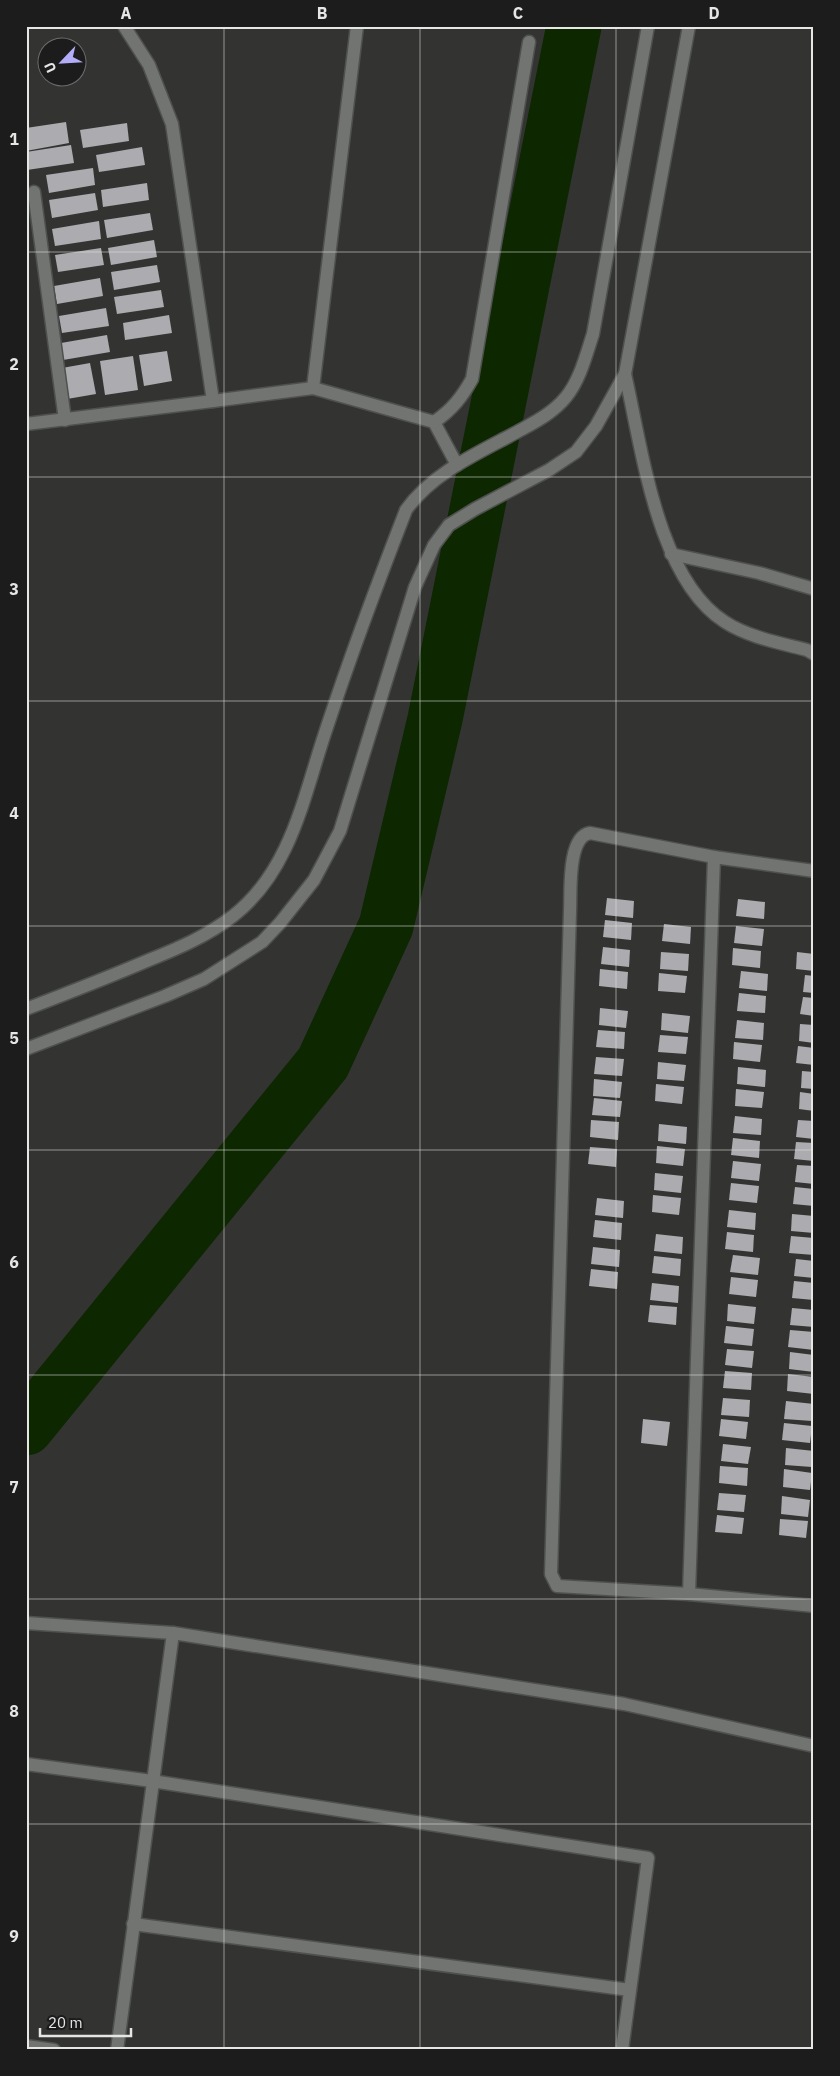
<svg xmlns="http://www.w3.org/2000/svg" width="840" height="2076" font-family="'IBM Plex Sans',sans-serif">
<rect width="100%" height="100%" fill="#333432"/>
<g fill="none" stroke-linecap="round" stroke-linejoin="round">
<polyline stroke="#0d2700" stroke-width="55" points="26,1428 323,1063 386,926 435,719 574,26"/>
</g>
<g fill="#acacb0">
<polygon points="66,122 69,143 26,151 26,128"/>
<polygon points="127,123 129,141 83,148 80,130"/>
<polygon points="71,145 74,163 27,170 26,152"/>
<polygon points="142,147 145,165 99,172 96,155"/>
<polygon points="93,168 95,185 49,193 46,175"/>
<polygon points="147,183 149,200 103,207 101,190"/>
<polygon points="95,193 98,210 52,218 49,200"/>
<polygon points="150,213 153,230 107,238 104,220"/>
<polygon points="99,221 101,239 55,246 52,229"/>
<polygon points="154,240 157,257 111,265 108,248"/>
<polygon points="101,248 104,265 58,272 55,255"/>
<polygon points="157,265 160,282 114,290 111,272"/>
<polygon points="100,278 103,296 57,304 54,286"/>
<polygon points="161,290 164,307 117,314 114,297"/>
<polygon points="106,308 109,326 62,333 59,316"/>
<polygon points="169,315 172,333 125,340 123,323"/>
<polygon points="107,335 110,352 63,360 61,343"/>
<polygon points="167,351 172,381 144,386 139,355"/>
<polygon points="133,356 138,390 105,395 100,361"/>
<polygon points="90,363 96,394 67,399 62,368"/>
<polygon points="607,898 634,901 633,918 605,915"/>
<polygon points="738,899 765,902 764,919 736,916"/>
<polygon points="605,920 632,923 631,940 603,937"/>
<polygon points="664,924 691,927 690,944 662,941"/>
<polygon points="736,926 764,929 762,946 734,943"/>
<polygon points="603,947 630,950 629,967 601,964"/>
<polygon points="733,948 761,951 760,968 732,965"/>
<polygon points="661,952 689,954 688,971 660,969"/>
<polygon points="797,952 814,954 814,971 796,969"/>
<polygon points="600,969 628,972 627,989 599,986"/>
<polygon points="741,971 768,974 767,991 739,988"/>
<polygon points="659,973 687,976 685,993 658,991"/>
<polygon points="805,975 814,976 814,993 803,992"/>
<polygon points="739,993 766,996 765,1013 737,1011"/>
<polygon points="803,997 814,998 814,1016 800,1014"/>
<polygon points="600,1008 628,1011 626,1028 599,1025"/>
<polygon points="662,1013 690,1016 688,1033 661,1030"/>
<polygon points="737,1020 764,1023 763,1040 735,1038"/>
<polygon points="800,1024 814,1025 814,1043 799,1041"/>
<polygon points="598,1030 625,1032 624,1049 596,1047"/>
<polygon points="660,1035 688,1037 686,1054 658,1052"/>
<polygon points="734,1042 762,1045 760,1062 733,1059"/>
<polygon points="798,1046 814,1048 814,1065 796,1063"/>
<polygon points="596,1057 624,1059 622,1076 594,1074"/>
<polygon points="658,1062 686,1065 684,1081 657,1079"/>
<polygon points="738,1067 766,1070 765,1087 737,1084"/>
<polygon points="802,1071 814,1072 814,1089 801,1088"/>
<polygon points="594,1079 622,1082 620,1098 593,1096"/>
<polygon points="656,1084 684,1087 682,1104 655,1101"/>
<polygon points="736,1089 764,1092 762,1108 735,1106"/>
<polygon points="800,1092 814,1094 814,1111 799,1109"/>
<polygon points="594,1098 622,1101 620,1117 592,1115"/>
<polygon points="735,1116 762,1119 761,1135 733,1133"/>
<polygon points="591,1120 619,1122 618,1140 590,1137"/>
<polygon points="798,1120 814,1121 814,1139 796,1137"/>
<polygon points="659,1124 687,1127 686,1144 658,1141"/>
<polygon points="733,1138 760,1141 759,1158 731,1155"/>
<polygon points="796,1142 814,1143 814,1161 794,1159"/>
<polygon points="657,1146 685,1149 683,1166 656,1163"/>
<polygon points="590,1147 617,1149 616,1167 588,1164"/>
<polygon points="733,1161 761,1164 759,1181 731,1178"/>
<polygon points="797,1165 814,1166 814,1184 795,1182"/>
<polygon points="655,1173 683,1176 681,1193 654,1190"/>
<polygon points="731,1183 759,1186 757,1203 729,1200"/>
<polygon points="795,1187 814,1189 814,1206 793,1204"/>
<polygon points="653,1195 681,1198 679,1215 652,1212"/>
<polygon points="597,1198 624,1201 623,1218 595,1215"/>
<polygon points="729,1210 756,1213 755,1230 727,1227"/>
<polygon points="792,1214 814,1216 814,1233 791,1231"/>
<polygon points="595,1220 622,1223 621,1240 593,1237"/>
<polygon points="727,1232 754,1235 753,1252 725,1249"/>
<polygon points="656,1234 683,1237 682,1254 654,1251"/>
<polygon points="791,1236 814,1238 814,1255 789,1253"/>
<polygon points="593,1247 620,1250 619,1267 591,1264"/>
<polygon points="733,1255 760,1258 758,1275 730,1272"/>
<polygon points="654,1256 681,1259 680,1276 652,1273"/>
<polygon points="796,1259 814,1261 814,1278 794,1276"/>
<polygon points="591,1269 618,1272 617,1289 589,1286"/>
<polygon points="731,1277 758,1280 756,1297 729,1294"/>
<polygon points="794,1281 814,1283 814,1300 792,1298"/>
<polygon points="652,1283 679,1286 678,1303 650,1300"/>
<polygon points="728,1304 756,1307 754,1324 727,1321"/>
<polygon points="650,1305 677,1307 676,1325 648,1322"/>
<polygon points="792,1308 814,1310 814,1327 790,1325"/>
<polygon points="726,1326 754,1329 752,1346 724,1343"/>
<polygon points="790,1330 814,1332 814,1350 788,1347"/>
<polygon points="727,1349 754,1351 752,1368 725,1365"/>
<polygon points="790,1352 814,1355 814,1372 789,1369"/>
<polygon points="725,1371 752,1373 751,1390 723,1388"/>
<polygon points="788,1374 814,1377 814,1394 787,1391"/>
<polygon points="723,1398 750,1400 749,1417 721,1415"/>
<polygon points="786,1401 814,1404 812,1421 784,1419"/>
<polygon points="643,1419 670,1422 667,1446 641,1443"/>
<polygon points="721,1419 748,1422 746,1439 719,1436"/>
<polygon points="784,1423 812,1426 810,1443 782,1440"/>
<polygon points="723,1444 751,1447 748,1464 721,1461"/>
<polygon points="786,1448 814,1451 812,1467 785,1465"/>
<polygon points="720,1466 748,1468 747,1486 719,1483"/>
<polygon points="784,1469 812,1473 810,1490 783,1487"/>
<polygon points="719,1493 746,1495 744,1512 717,1510"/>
<polygon points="782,1496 810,1500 808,1517 781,1514"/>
<polygon points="717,1515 744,1518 742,1534 715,1532"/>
<polygon points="780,1519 808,1521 806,1538 779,1535"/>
</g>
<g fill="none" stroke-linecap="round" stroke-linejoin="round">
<defs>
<g id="minor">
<polyline points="124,26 149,65 172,124 213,401 313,388 434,422 457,465"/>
<polyline points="34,192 65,420"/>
<path d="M625,374c17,74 32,205 100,248 23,15 55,21 82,28l7,4"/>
<polyline points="313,388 357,26"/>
<path d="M434,422c18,-12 28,-25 38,-43l57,-337"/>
<polyline points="26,424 213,401"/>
<polyline points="671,554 759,573 814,589"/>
<path d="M714,857l-124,-24c-23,4 -19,59 -20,78l-19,663 6,12 132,8 125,12"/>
<path d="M26,1009c42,-16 83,-32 123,-49 30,-12 58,-24 84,-44 59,-46 71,-122 94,-189 24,-73 51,-145 79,-217 26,-37 72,-57 111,-78 18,-10 36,-19 49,-35 14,-17 20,-42 27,-63l55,-308"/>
<polyline points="26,1049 165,996 204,979 262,942 280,923 314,880 340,831 415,587 434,545 449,525 475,509 549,470 576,452 596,426 625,374 689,26"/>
<polyline points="689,1594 714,857 814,871"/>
<polyline points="26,1623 173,1633 624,1704 814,1746"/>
<polyline points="26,1764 152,1781 648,1858 622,2050"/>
<polyline points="133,1924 630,1990"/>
<polyline points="26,2046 54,2050"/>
<polyline points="117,2050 173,1633"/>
</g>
</defs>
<use href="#minor" stroke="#4f514f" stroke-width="15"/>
<use href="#minor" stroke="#727471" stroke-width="12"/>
</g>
<path fill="none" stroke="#e6e7e5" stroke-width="1" stroke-opacity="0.55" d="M224,26v2024M420,26v2024M616,26v2024M26,252h788M26,477h788M26,701h788M26,926h788M26,1150h788M26,1375h788M26,1599h788M26,1824h788"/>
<rect width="840" height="2076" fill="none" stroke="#1b1c1b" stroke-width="55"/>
<g transform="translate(62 62) rotate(245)"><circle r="24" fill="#1b1c1b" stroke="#6c6d6c"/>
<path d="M0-4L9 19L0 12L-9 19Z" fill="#b3adf9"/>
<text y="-8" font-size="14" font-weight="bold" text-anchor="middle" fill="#e6e7e5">U</text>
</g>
<path d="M40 2028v8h91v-8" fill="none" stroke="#e6e7e5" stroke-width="2.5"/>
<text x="48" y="2028" font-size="15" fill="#e6e7e5" stroke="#1b1c1b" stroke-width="4" paint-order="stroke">20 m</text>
<rect x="28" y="28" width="784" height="2020" fill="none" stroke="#e6e7e5" stroke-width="2"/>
<g font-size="16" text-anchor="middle" font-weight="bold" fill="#e6e7e5">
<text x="126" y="19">A</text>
<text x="322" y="19">B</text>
<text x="518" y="19">C</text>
<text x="714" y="19">D</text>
<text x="14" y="145">1</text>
<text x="14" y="370">2</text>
<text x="14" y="595">3</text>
<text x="14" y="819">4</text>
<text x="14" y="1044">5</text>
<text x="14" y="1268">6</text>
<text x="14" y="1493">7</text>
<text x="14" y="1717">8</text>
<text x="14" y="1942">9</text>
</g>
</svg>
